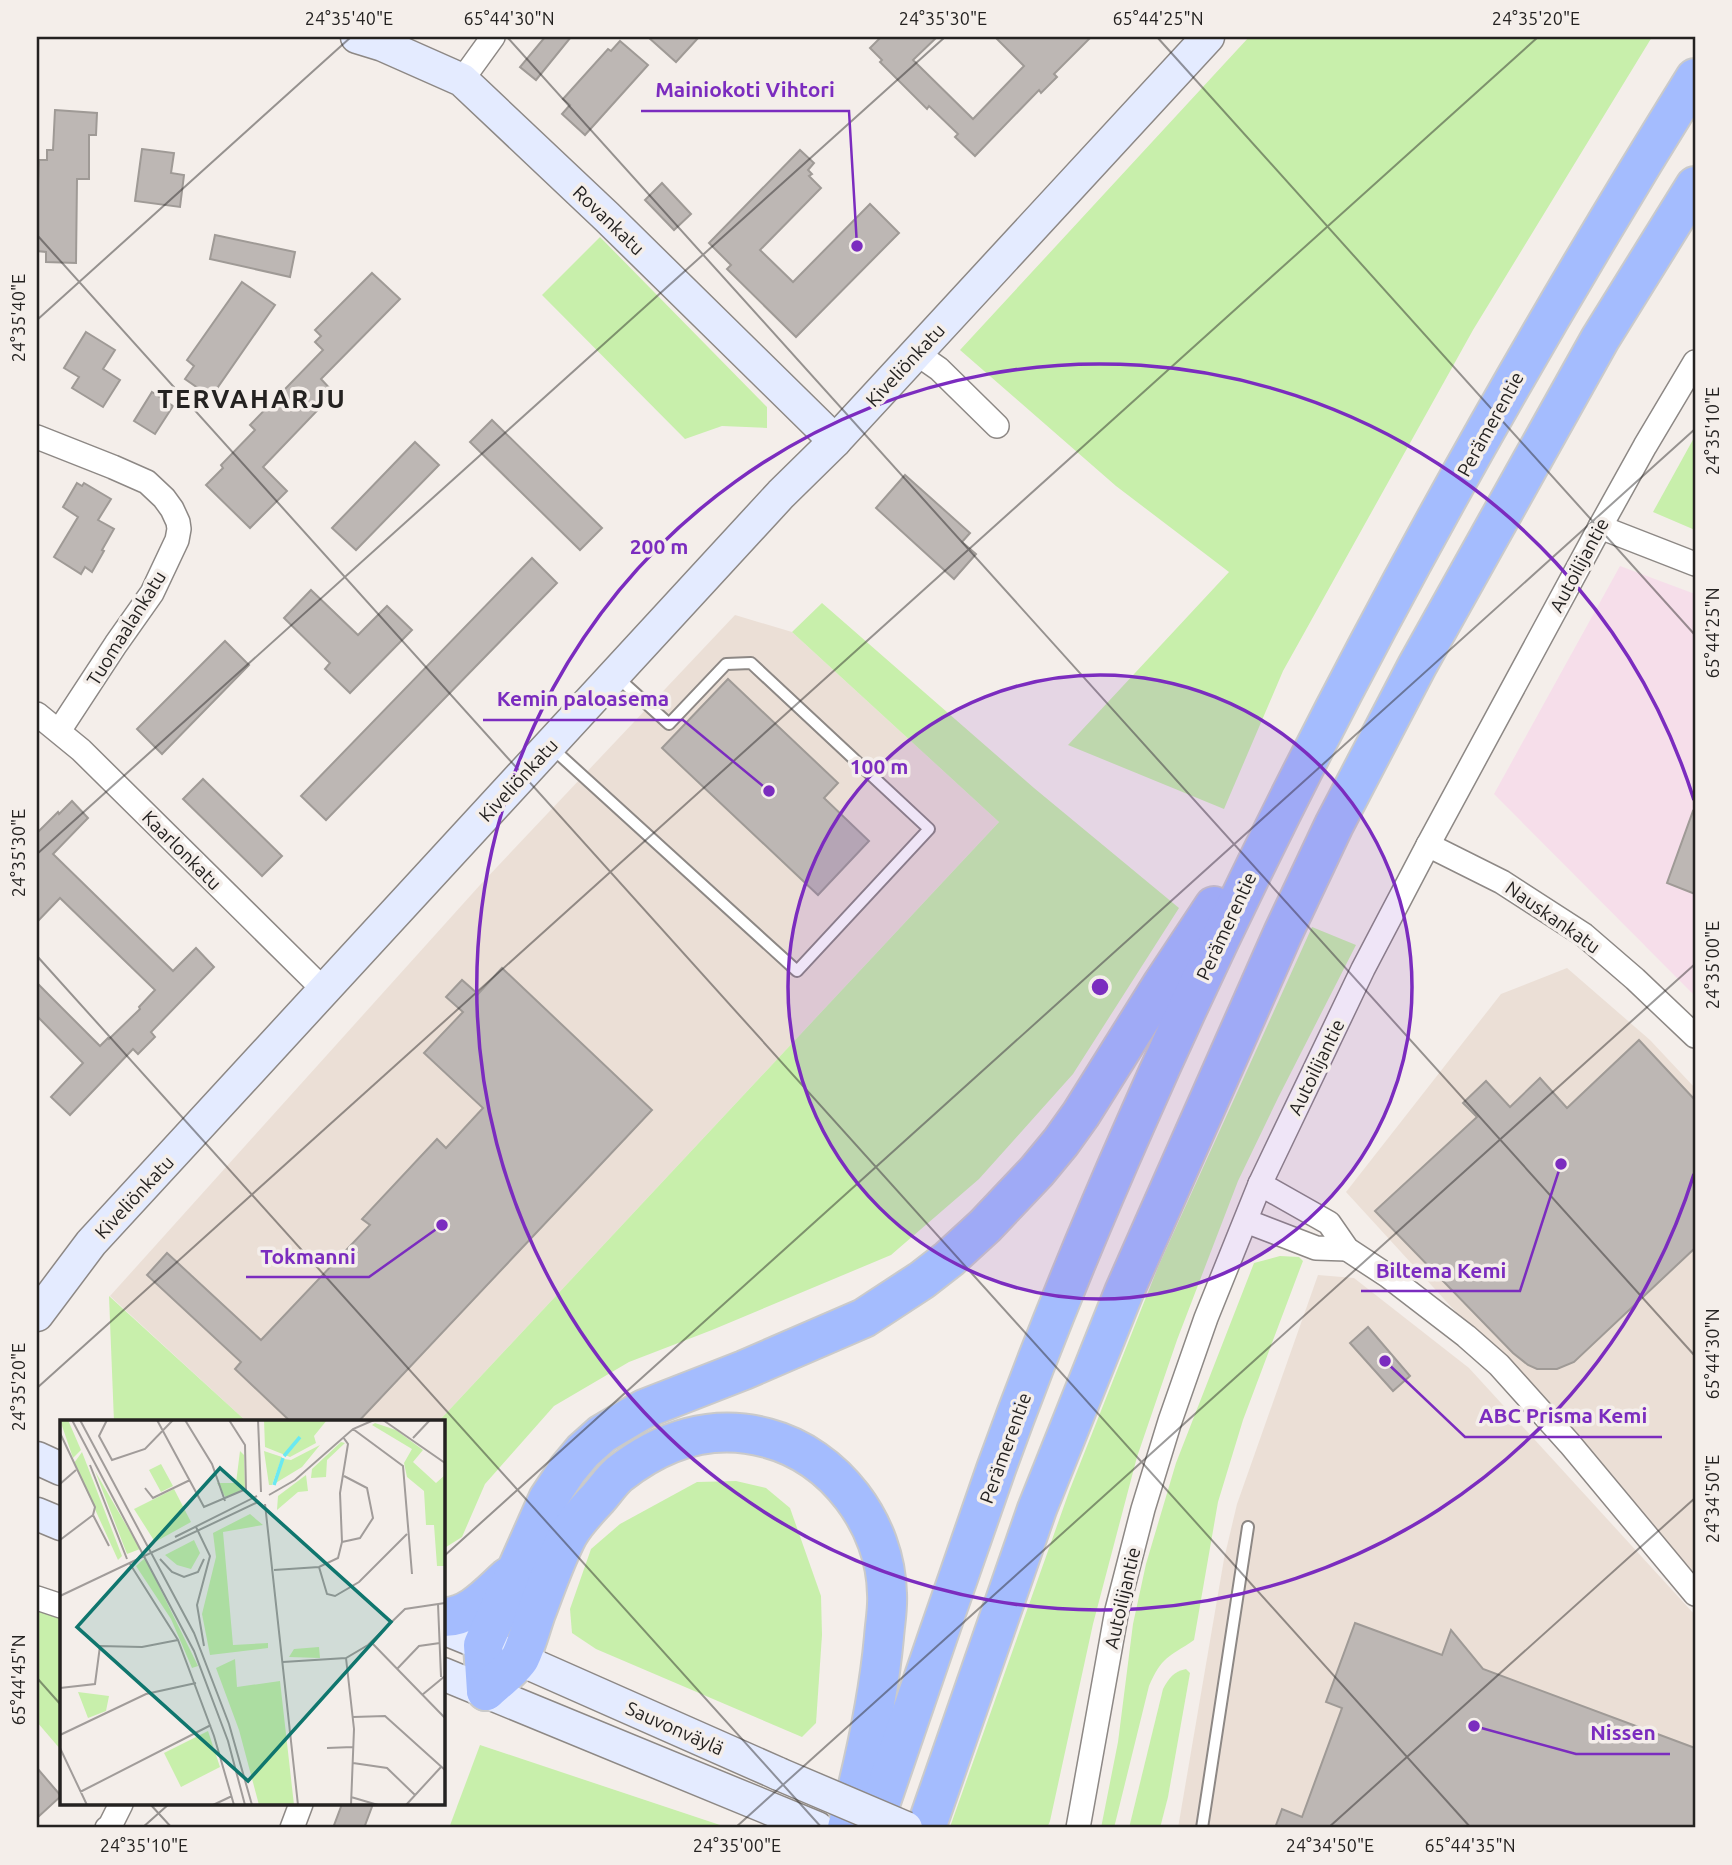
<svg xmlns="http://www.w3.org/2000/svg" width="1732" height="1865" font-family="Ubuntu,sans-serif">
<rect width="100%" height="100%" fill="#f4eeea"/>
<g fill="#ebdfd6">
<polygon points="735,615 792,632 999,822 438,1422 247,1422 110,1296 480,885"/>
<polygon points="1567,968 1650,1040 1695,1088 1695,1573 1346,1192 1501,994"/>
<polygon points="1318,1275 1354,1278 1469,1368 1695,1615 1695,1828 1178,1828 1224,1559 1237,1504"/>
</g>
<polygon fill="#f6deea" points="1620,566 1695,594 1695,996 1494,794"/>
<g fill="#c8efab">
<polygon points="1249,37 1652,37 1473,330 1283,671 1224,809 1068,745 1229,572 1116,486 960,350"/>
<polygon points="600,237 767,407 767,428 722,426 685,439 542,295"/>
<polygon points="1695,436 1695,530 1653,512"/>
<polygon points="822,603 1034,788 1179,908 1073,1074 979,1179 891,1255 712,1330 629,1362 554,1406 485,1484 462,1537 443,1549 443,1422 438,1422 999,822 792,632"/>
<polygon points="1312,927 1356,945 1278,1098 1238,1181 1177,1340 1137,1457 1093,1624 1050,1821 1047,1828 950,1827 1070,1489 1158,1267"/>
<path d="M1280,1256l19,1 4,4 -2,5 -58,154 -25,82 -24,138c-26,18 -32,16 -45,46l-35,142h-13l17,-86 15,-118 13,-60 30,-101 78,-200z"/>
<polygon points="109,1296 247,1422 114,1422"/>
<polygon points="736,1481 766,1488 790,1508 821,1596 822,1635 816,1723 802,1737 596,1649 572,1633 570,1609 591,1549 620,1524 697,1482"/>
<polygon points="37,1610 61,1619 61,1750 37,1722"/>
<path d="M1186,1669l4,4 -22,124 -8,31h-31l34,-139c6,-11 10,-17 23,-20z"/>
<polygon points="480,1745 729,1828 449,1828"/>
</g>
<g fill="#bdb7b4" stroke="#9f9a96" stroke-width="2">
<polygon points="545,37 571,37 536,80 520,67"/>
<polygon points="648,37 699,37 676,62"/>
<polygon points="881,37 937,37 913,60 973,119 1024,66 995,37 1091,37 1054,74 1057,77 1041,93 1039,90 975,156 955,137 958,134 929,106 927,109 880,62 882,60 870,48"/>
<polygon points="620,41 648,65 585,135 562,114 570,105 563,99 608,49 611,51"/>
<polygon points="55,110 97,113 96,135 89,135 89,179 77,179 76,263 46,262 46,252 37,251 37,185 38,185 39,160 47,160 47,150 53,150"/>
<polygon points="142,149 174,153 171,173 184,175 180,207 135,201"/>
<polygon points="800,150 814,163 808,170 812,174 809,176 821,188 760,250 793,282 870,204 899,233 796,337 727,269 731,265 709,243"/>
<polygon points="662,183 691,214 674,230 645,200"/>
<polygon points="215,235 295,252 290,277 210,259"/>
<polygon points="372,273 400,299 321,379 334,393 263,467 287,491 250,528 206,485 223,468 221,465 255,430 250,425 323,350 315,342 321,336 315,330"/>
<polygon points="242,282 275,305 211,397 185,379 194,366 187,360"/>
<polygon points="86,332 115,350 103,369 120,380 103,407 72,388 79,377 64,368"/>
<polygon points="152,392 173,406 155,434 134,421"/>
<polygon points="492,420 602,528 580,550 470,442"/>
<polygon points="415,442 439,465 356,550 332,528"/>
<polygon points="905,475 970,533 962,542 976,554 954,579 876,508"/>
<polygon points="77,483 82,486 84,483 111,499 98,520 114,529 102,550 104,551 92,572 85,567 81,574 54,557 78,517 63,507"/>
<polygon points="532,558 557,583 326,820 301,796"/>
<polygon points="311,590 358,635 387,606 412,630 350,693 325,669 330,663 284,618"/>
<polygon points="225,641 249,665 162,754 137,729"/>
<polygon points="728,679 838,783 824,798 869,841 818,895 662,748"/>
<polygon points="203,779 282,856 262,876 183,799"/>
<polygon points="72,801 88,818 53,854 173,971 196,948 214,967 151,1032 155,1037 138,1054 133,1049 70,1115 51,1097 83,1063 37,1016 37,983 100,1046 108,1038 109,1039 140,1009 139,1007 155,990 60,898 37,922 37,833 58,812 59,814"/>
<polygon points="1693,811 1695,812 1695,894 1667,883"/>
<polygon points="502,968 652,1110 358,1422 291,1422 235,1369 241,1362 147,1275 167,1253 261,1340 370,1225 362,1219 437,1139 446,1148 483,1108 424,1053 463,1012 446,997 462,980 478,994"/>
<polygon points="1639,1040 1695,1100 1695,1248 1574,1362 1557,1369 1537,1369 1528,1365 1513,1353 1375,1211 1477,1117 1463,1103 1486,1081 1510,1107 1540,1078 1567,1108"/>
<polygon points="1368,1327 1410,1376 1393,1391 1350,1343"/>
<polygon points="1355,1623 1442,1655 1451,1630 1483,1669 1695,1748 1695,1828 1275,1828 1282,1809 1302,1817 1342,1708 1326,1702"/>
<polygon points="37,1768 61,1796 37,1818"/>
<polygon points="342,1804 373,1804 364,1828 333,1828"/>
</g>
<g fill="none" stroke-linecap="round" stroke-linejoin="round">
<defs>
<g id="lane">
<polyline points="552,748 797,971 929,829 751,663 726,664 669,724 617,677"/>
<polyline points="1202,1828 1248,1527"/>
</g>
<g id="street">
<polyline points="462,80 493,37"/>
<polyline points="916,353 939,369 997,426"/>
<polyline points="37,437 113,467 147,482 164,498 172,509 178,522 179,529 177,540 152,593 116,644 59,731"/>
<polyline points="1600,527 1695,564"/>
<polyline points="37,714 81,750 324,990"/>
<polyline points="1428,845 1502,882 1584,935 1635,979 1695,1036"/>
<polyline points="1260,1184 1329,1223 1347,1249 1388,1276 1466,1336 1499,1365 1570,1444 1695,1594"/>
<polyline points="1246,1221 1316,1248 1347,1249"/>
<polyline points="37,1598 61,1606"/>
<polyline points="107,1828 110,1826 121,1804"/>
<polyline points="292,1828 301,1804"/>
<polyline points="1078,1828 1117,1610 1143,1509 1170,1421 1206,1318 1260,1184 1363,969 1428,845 1600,527 1645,446 1695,362"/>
</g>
<g id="secondary">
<polyline points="357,37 383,45 462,80 607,217 835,441"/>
<polyline points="37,1315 91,1243 781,494 835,441 1208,37"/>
<polyline points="37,1458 61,1469"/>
<polyline points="37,1514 61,1524"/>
<polyline points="443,1628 519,1659 779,1774"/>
<polyline points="443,1674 817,1828"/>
</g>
<g id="highway">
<path d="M443,1617c26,1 46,-23 65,-40"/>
<polyline points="486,1691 483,1645 548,1499 568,1469 583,1451 602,1434 644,1409 744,1370 864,1318 922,1280 949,1259 985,1226 1037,1171 1061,1142 1081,1114 1163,983 1214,906"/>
<path d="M486,1691c10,-9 27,-22 34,-33 7,-14 11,-31 16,-45 10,-26 19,-53 32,-78 8,-14 20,-26 30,-37 7,-8 13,-17 21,-24 43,-34 94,-51 148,-36 68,18 119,86 120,156 1,14 -2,29 -3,43 -6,65 -20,128 -37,191"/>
<path d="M872,1828c41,-119 82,-240 124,-359 42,-116 89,-231 139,-344 159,-362 351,-711 560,-1047"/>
<polyline points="926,1828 1037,1509 1124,1292 1283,933 1334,825 1417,666 1600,339 1695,186"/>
</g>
</defs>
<use href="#lane" stroke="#8d8885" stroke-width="14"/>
<use href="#street" stroke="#8d8885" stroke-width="26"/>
<use href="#secondary" stroke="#8d8885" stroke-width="35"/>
<use href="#highway" stroke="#cacaca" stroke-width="42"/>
<use href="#lane" stroke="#fff" stroke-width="10"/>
<use href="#street" stroke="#fff" stroke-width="23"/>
<use href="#secondary" stroke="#e4ebff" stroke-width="32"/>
<use href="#highway" stroke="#a4bcfe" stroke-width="38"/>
<defs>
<polyline id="secondary-bridge" points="779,1774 906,1828"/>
</defs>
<use href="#secondary-bridge" stroke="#8d8885" stroke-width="35" stroke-linecap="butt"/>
<use href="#secondary-bridge" stroke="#e4ebff" stroke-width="32"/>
</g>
<path fill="none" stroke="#242221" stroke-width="2" stroke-opacity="0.45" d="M507,37l1188,1319M1157,37l538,598M37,235l1434,1593M37,320l314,-283M37,854l908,-817M37,956l785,872M37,1388l1501,-1351M443,1557l1252,-1128M37,1678l24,27M150,1804l22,24M142,1828l27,-24M735,1828l960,-864M1328,1828l367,-330"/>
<circle cx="1100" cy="987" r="312" fill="#7b2cbf" fill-opacity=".12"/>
<g fill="none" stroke="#7b2cbf" stroke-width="3.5">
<circle cx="1100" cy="987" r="312"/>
<path d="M1694 1174A623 623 0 1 1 1694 800"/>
</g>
<g text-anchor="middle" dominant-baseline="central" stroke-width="7" stroke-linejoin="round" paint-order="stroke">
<g font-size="19" fill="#242221" stroke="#f4eeea">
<text transform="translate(609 220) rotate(44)">Rovankatu</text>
<text transform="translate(905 365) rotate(-47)">Kiveliönkatu</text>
<text transform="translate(1490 424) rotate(-61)">Perämerentie</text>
<text transform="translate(1579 565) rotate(-62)">Autoilijantie</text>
<text transform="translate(126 628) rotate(-58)">Tuomaalankatu</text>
<text transform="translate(518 780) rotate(-47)">Kiveliönkatu</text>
<text transform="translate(182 850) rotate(45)">Kaarlonkatu</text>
<text transform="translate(1553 917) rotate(35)">Nauskankatu</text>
<text transform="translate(1226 926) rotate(-65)">Perämerentie</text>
<text transform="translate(1316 1067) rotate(-64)">Autoilijantie</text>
<text transform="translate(134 1197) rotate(-47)">Kiveliönkatu</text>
<text transform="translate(1005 1448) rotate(-70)">Perämerentie</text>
<text transform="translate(1122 1598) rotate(-77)">Autoilijantie</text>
<text transform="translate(675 1728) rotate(24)">Sauvonväylä</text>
</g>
<g font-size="26" font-weight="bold" letter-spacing="2" fill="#242221" stroke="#f4eeea">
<text x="252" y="398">TERVAHARJU</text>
</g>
</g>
<g transform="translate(60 1420)">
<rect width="385" height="385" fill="#f4eeea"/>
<path d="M0,0h8l13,30 -8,8zM204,0h63l-13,16 2,7 -26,14 -25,-10zM315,3l21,7 27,20 -10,12 23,21 9,-8v91h-8l-3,-41h-8l-2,-34 -17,-14 -3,-14 8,-14 -40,-24zM281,22l4,1 -18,17 -1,17 -15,1 1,-9zM260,25l-18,22 -28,17 10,-25 7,1zM180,31l4,4 1,33 -19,10 -9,-15h19zM204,31l18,6 -10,28h-3zM22,32l40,104 -4,4 -44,-97zM101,44l12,22 -12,6 -12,-22zM35,51l45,78 -13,5zM246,55l2,16 -10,1 -21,18 1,-14zM114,69l17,33 -36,20 -21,-33zM190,94l13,11 -40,7 10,113 35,-2v5l-58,7 -8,-41 14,-57 -3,-24zM134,120l6,13 -9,16 -14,-4 -12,-10zM85,138l53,108 -6,2 -21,-49 -35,-53zM259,227l1,11 -31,-1 5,-8zM175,239l2,28 43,-6 14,124h-35l-20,-75 -23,-62zM18,272l31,4 -3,15 -18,7zM148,311l12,36 -39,20 -17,-34z" fill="#c8efab"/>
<path fill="none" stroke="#6ae9f1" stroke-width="3.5" d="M224,36l16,-19M214,65l9,-27"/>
<path fill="none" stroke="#a19c9a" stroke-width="2" d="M12,0l122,231 34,90 17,64M20,0l114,213 35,91 23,81M47,0l-8,16 13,24 33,-11 28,-29M97,0l47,87 42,-18 -1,-44 -16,-25M125,0l27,44 13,37M198,0l3,72M323,0l62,43M293,9l50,37 9,108M0,13l35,74 -2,8M353,18l17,-18M30,45l37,94M0,64l16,-14M85,68l8,10 37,-18M209,75l26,-15 58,-51 21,-9M205,84l33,301M33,95l16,31M136,107l14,29 -13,49 7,41M115,117l82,-41M0,120l33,-25M282,122l18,-4 13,-20 -6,-30 -23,-12M100,139l12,13 12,5 14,-5 6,-13M70,144l48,76 36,96 20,69M259,147l8,27 8,2 24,-14 48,-48M214,150l45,-3 19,-9 4,-16 -2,-49 8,-49 -5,-7M0,176l198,-94M378,184l3,73M311,222l74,76M286,238l8,71 -3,76M223,242l63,-4 22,-13 37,-36 40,-6M337,249l22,-23 21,-3M0,268l35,-4 5,-38 42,1 36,-7M362,275l23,-19M293,297l32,-1 60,54M0,315l86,-41 50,-11M0,328l27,57M267,328l26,-1M293,343l34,5 28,27M20,372l131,-67M291,377l27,8M153,385l19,-9M346,385l35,-38"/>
<path fill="#0f766e" fill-opacity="0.15" stroke="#0f766e" stroke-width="3.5" d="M160,48l171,154 -143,159 -171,-154z"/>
<rect width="385" height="385" fill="none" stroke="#242221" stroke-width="3.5"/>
</g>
<circle cx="1100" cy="987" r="10" fill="#7b2cbf" stroke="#f4eeea" stroke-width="3.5"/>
<g font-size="21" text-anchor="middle" font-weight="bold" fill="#7b2cbf" stroke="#f4eeea" stroke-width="7" stroke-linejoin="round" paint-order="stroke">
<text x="659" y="554">200 m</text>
<text x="879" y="774">100 m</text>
</g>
<path fill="none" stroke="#7b2cbf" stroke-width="2.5" d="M857 246L849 111H641M769 791L683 720H483M442 1225L369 1277H246M1561 1164L1520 1291H1361M1385 1361L1465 1437H1662M1474 1726L1576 1754H1670"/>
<g fill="#7b2cbf" stroke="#f4eeea" stroke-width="2.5">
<circle cx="857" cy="246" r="7"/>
<circle cx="769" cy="791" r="7"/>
<circle cx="442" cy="1225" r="7"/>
<circle cx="1561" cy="1164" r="7"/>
<circle cx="1385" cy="1361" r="7"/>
<circle cx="1474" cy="1726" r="7"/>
</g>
<g font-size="21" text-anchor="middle" font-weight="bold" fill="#7b2cbf" stroke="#f4eeea" stroke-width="7" stroke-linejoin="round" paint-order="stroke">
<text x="745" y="97">Mainiokoti Vihtori</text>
<text x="583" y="706">Kemin paloasema</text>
<text x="308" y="1264">Tokmanni</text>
<text x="1441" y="1278">Biltema Kemi</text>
<text x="1563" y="1423">ABC Prisma Kemi</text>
<text x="1623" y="1740">Nissen</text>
</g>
<rect width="1732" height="1865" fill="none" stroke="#f4eeea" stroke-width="77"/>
<rect x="38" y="38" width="1656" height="1788" fill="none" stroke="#242221" stroke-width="2.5"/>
<g font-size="18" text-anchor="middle" fill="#242221">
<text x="349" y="25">24°35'40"E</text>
<text x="509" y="25">65°44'30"N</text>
<text x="943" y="25">24°35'30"E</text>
<text x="1158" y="25">65°44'25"N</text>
<text x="1536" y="25">24°35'20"E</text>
<text transform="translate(19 318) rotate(-90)" y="6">24°35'40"E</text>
<text transform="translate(1713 431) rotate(-90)" y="6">24°35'10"E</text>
<text transform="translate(1713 633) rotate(-90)" y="6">65°44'25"N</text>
<text transform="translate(19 853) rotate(-90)" y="6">24°35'30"E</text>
<text transform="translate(1713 965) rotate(-90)" y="6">24°35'00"E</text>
<text transform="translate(1713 1354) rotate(-90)" y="6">65°44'30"N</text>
<text transform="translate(19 1387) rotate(-90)" y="6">24°35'20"E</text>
<text transform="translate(1713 1499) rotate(-90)" y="6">24°34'50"E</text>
<text transform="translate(19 1680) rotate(-90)" y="6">65°44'45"N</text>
<text x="144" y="1852">24°35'10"E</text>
<text x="737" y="1852">24°35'00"E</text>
<text x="1330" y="1852">24°34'50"E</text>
<text x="1470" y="1852">65°44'35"N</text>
</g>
</svg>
